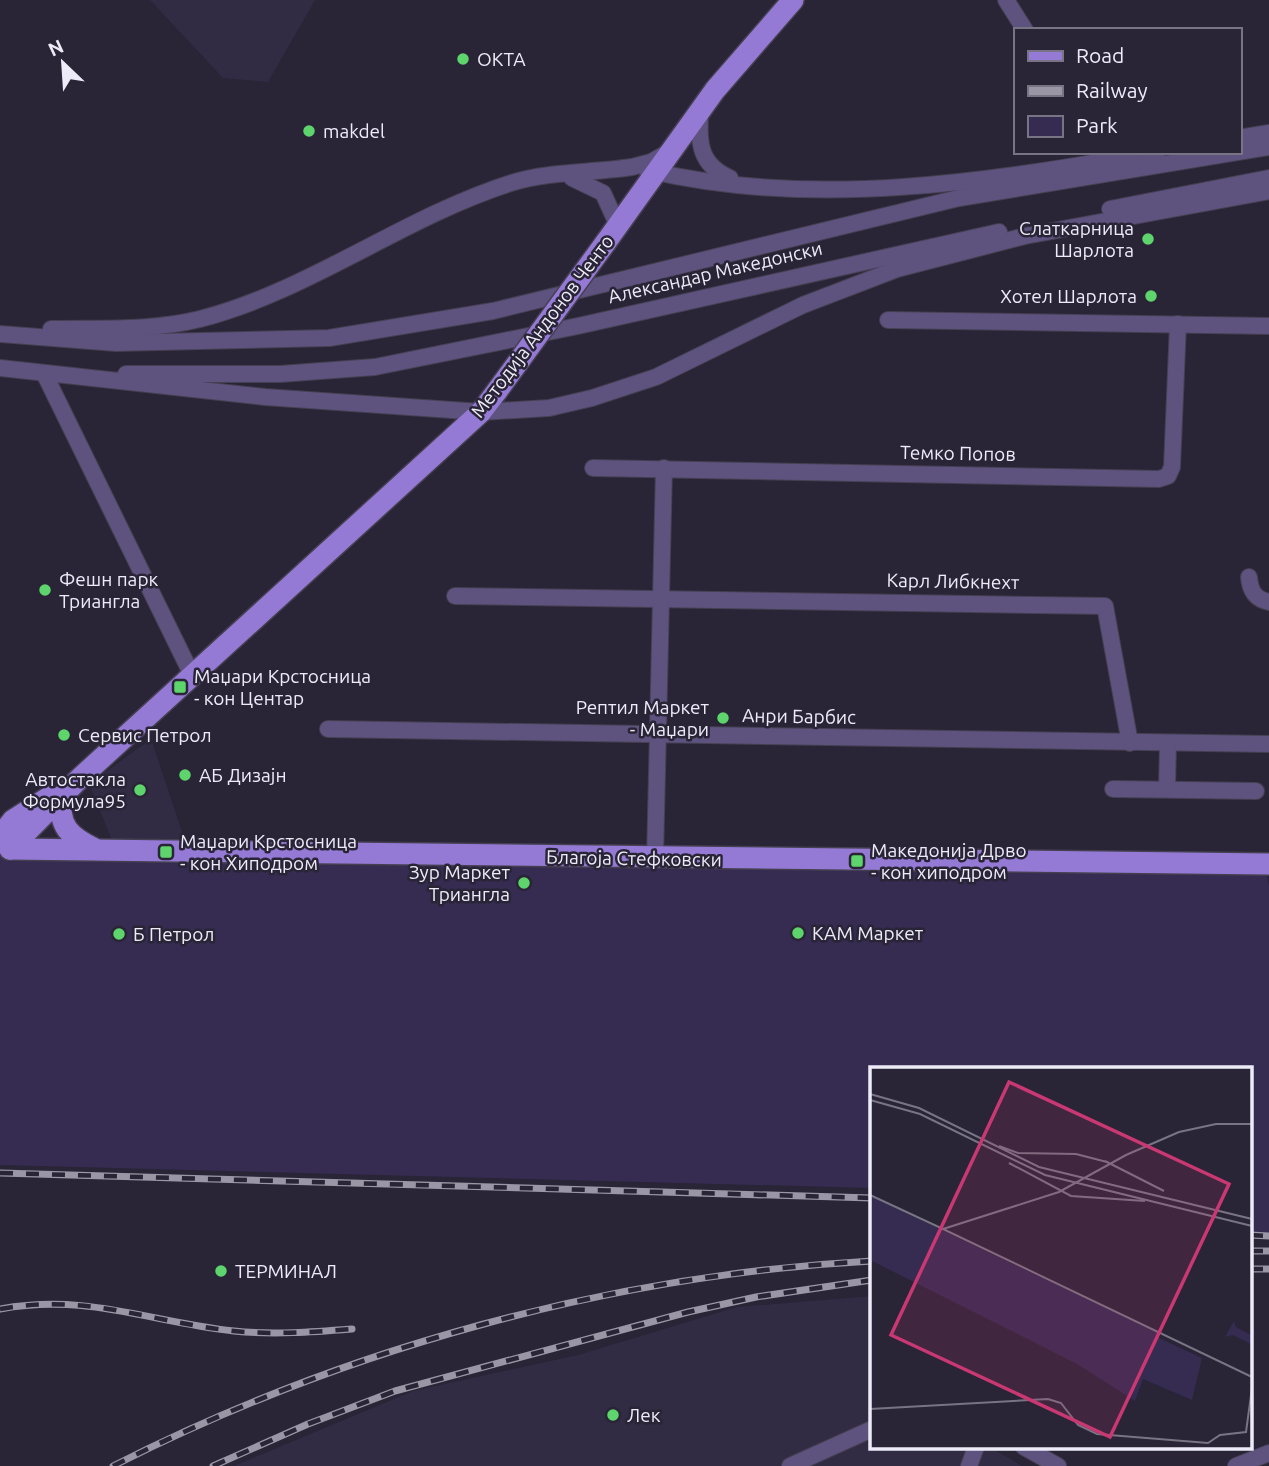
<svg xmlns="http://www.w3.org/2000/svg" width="1269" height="1466" font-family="Ubuntu,sans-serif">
<rect width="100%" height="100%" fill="#292436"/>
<g fill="#322b44">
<polygon points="150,0 315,0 268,82 223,78"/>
<polygon points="151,739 185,841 112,840 89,784"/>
<polygon points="872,1296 872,1447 990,1447 1022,1466 234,1466 413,1391 578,1355 737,1307"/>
</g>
<polygon fill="#362b50" points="0,856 1265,864 1269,886 1269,1236 1250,1235 1250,1069 872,1069 872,1188 0,1165"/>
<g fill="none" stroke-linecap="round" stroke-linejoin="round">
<defs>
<g id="minor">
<polyline points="1006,0 1025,30"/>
<path d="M700,111c-1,31 -2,53 30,67"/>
<polyline points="1239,138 1269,133"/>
<path d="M647,170c168,40 344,11 511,-18"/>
<polyline points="572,178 603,193 618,226"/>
<polyline points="1110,209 1269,178"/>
<polyline points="888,320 1269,326"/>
<path d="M51,329c49,-1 101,2 149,-10 109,-28 204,-102 311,-136 38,-12 82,-10 121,-16l19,-5 16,-9"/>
<polyline points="0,334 116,343 329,338 493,311 959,198 1269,147"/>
<polyline points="0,368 265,397 481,412 549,408 592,398 656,377 803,305 897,269 1025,236 1269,191"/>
<polyline points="44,373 192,675"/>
<polyline points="126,374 280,374 375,367 578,326 999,232"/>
<polyline points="593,468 1159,479 1168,476 1172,467 1178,324"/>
<path d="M1249,577c1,14 6,22 20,25"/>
<polyline points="455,596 1105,606 1130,743"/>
<polyline points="328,729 1269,744"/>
<polyline points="1113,789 1256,791"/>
<polyline points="1167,789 1168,743"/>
<polyline points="655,859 664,468"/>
<polyline points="1024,1447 1058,1466"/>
<polyline points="790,1466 872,1429"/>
<polyline points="969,1466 976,1447"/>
<polyline points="1236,1466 1269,1453"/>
</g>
<g id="major">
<polyline points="606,242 715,90 793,0"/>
<path d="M62,796c-5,30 8,41 33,53"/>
<polyline points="10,849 1269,864"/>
<polyline points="10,849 80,778 481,412 497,391"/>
<polyline points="10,849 6,829 13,820 49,797"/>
</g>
</defs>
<use href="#minor" stroke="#454051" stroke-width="18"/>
<use href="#major" stroke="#454051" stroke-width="24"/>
<use href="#minor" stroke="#5e527e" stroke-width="16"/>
<use href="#major" stroke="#947ad5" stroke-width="21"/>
<defs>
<g id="rail">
<polyline points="0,1173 872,1198"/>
<polyline points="1250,1235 1269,1236"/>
<polyline points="1250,1251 1269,1251"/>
<polyline points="1250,1269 1269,1269"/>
<path d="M0,1309c88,-16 149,13 234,22 39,4 79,1 118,-2"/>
<path d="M113,1466c233,-118 498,-191 759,-205"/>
<polyline points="213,1466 308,1424 395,1391 688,1312 756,1297 872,1280"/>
</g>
</defs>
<use href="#rail" stroke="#9a96a5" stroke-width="7"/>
<use href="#rail" stroke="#292436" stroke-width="4.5" stroke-dasharray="13" stroke-linecap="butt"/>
<defs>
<polyline id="major-bridge" points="497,391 606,242"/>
</defs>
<use href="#major-bridge" stroke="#454051" stroke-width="24" stroke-linecap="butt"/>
<use href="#major-bridge" stroke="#947ad5" stroke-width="21"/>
</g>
<g fill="#5ed56c" stroke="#292436" stroke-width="2.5">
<circle cx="463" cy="59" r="7"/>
<circle cx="309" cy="131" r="7"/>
<circle cx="1148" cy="239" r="7"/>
<circle cx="1151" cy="296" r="7"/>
<circle cx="45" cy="590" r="7"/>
<rect x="173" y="680" width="14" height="14" rx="3.5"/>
<circle cx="723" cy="718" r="7"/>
<circle cx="64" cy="735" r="7"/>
<circle cx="185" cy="775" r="7"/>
<circle cx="140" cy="790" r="7"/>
<rect x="159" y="845" width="14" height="14" rx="3.5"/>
<rect x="850" y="854" width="14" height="14" rx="3.5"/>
<circle cx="524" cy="883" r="7"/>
<circle cx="798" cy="933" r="7"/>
<circle cx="119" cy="934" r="7"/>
<circle cx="221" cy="1271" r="7"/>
<circle cx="613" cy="1415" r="7"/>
</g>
<g text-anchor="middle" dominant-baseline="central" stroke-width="5" stroke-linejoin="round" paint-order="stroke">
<g font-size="19" fill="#eeebf8" stroke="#292436" text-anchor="start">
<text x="477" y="59">ОКТА</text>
<text x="323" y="131">makdel</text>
<text x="1134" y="228" text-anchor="end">Слаткарница<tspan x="1134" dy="22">Шарлота</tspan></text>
<text x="1137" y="296" text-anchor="end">Хотел Шарлота</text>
<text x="59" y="579">Фешн парк<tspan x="59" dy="22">Триангла</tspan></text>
<text x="194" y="676">Маџари Крстосница<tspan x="194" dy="22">- кон Центар</tspan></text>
<text x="709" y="707" text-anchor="end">Рептил Маркет<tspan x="709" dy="22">- Маџари</tspan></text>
<text x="78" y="735">Сервис Петрол</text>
<text x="199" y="775">АБ Дизајн</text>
<text x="126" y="779" text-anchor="end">Автостакла<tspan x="126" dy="22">Формула95</tspan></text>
<text x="180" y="841">Маџари Крстосница<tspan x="180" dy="22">- кон Хиподром</tspan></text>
<text x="871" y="850">Македонија Дрво<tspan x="871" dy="22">- кон хиподром</tspan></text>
<text x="510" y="872" text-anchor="end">Зур Маркет<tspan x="510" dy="22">Триангла</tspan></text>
<text x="812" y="933">КАМ Маркет</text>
<text x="133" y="934">Б Петрол</text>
<text x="235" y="1271">ТЕРМИНАЛ</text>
<text x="627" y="1415">Лек</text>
</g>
<g font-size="19" fill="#eeebf8" stroke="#292436">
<text transform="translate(715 272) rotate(-13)">Александар Македонски</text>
<text transform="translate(542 326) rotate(-53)">Методија Андонов Ченто</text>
<text transform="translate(958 453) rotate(1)">Темко Попов</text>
<text transform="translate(953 581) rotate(1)">Карл Либкнехт</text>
<text transform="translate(799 716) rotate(1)">Анри Барбис</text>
<text transform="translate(634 858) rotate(1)">Благоја Стефковски</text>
</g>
</g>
<g transform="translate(870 1067)">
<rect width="382" height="382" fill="#292436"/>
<path d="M0,129l288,137 -1,4 45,21 -10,42 -49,-21 -8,22 -58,-37 -207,-104zM364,254l2,6 15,8v9l-18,-9 -8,2z" fill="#362b50"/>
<path fill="none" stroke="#787484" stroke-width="2" d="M0,27l49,14 120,59 213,52M0,33l50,14 125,61 207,51M129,79l19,7 58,1 31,8M235,94l59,30M139,96l62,33 74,5M0,128l73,34M73,162l309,148M73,162l116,-37 67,-37 53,-23 37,-8h36M0,342l178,-10 13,4 17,22 19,9 111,9 12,-8 26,-3 6,-44"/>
<path fill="#c93873" fill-opacity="0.15" stroke="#c93873" stroke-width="3.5" d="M139,15l220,102 -119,253 -219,-102z"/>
<rect width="382" height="382" fill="none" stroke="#eeebf8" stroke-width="3.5"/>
</g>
<rect x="1014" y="28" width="228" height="126" fill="#292436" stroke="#787484" stroke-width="2"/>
<rect x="1028" y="51" width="35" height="10" fill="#947ad5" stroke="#787484" stroke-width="2"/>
<text x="1076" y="63" font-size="21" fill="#eeebf8">Road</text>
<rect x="1028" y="86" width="35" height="10" fill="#9a96a5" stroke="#787484" stroke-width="2"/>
<text x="1076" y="98" font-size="21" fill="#eeebf8">Railway</text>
<rect x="1028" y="116" width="35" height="21" fill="#362b50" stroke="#787484" stroke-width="2"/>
<text x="1076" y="133" font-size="21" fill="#eeebf8">Park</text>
<g transform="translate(63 63) rotate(335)" stroke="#292436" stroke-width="5" paint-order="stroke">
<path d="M0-5L12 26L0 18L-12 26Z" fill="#eeebf8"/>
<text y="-10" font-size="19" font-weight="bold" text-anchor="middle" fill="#eeebf8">N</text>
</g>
</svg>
